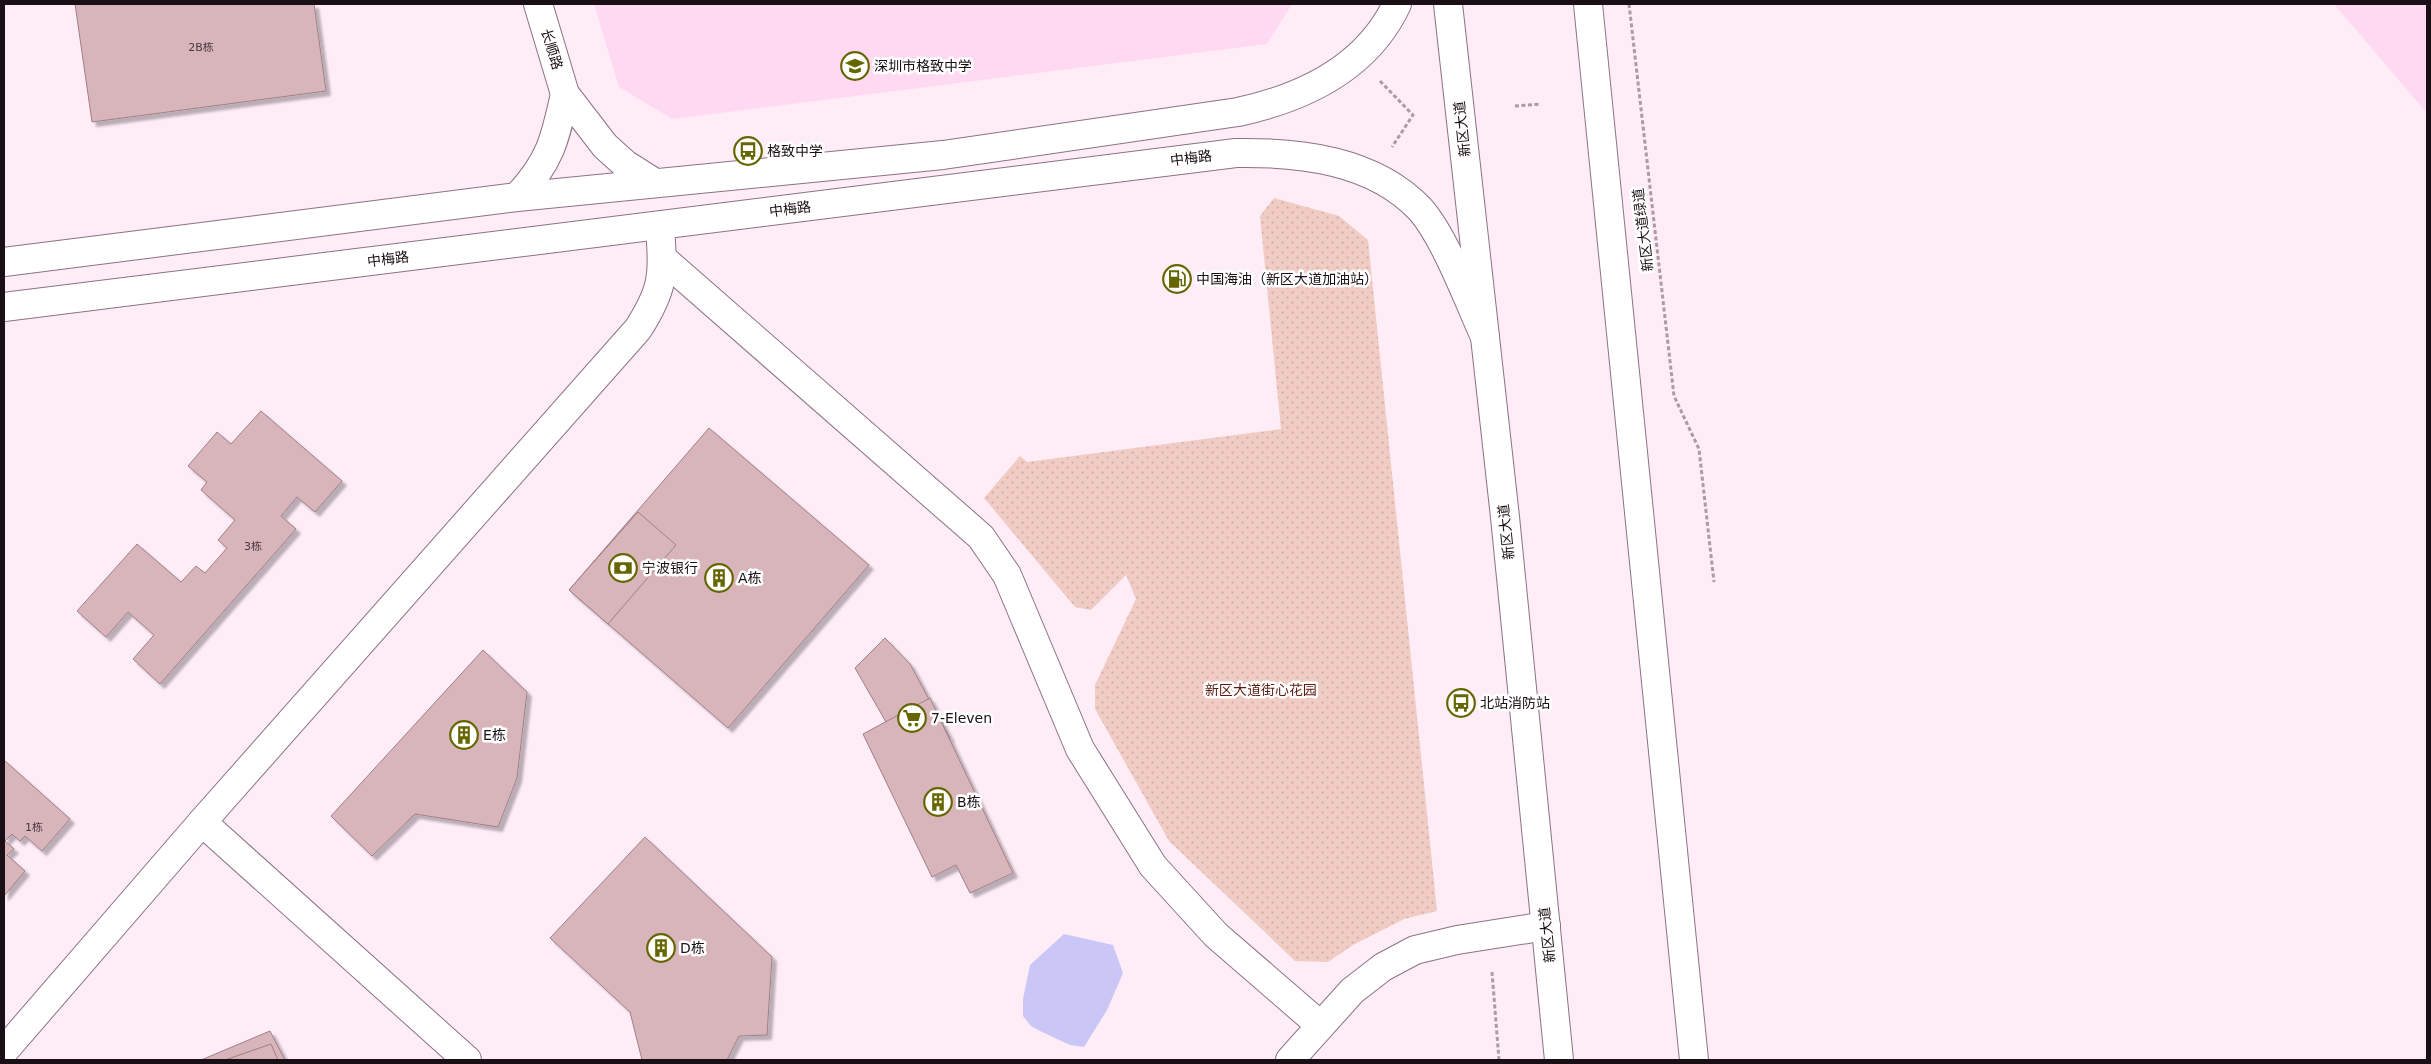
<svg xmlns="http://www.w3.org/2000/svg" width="2431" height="1064" font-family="'DejaVu Sans','Noto Sans SC',sans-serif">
<defs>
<pattern id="green-dots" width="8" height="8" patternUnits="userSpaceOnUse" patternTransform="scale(1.25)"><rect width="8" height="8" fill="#f0ccc4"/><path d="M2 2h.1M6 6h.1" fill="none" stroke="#cdaea8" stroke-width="1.8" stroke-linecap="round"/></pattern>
<filter id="shadow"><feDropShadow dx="4.5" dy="4.5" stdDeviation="1" flood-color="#0004"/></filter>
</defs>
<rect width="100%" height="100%" fill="#feecf7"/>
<g fill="#ffd9f1">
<polygon points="594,4 1292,4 1267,44 672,119 619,87"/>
<polygon points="2334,4 2427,4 2427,113"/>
</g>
<polygon fill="url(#green-dots)" points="1274,198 1339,216 1368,240 1437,911 1404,919 1353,945 1328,962 1295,961 1169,841 1095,709 1095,685 1136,599 1126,575 1091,610 1075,607 984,498 1020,456 1027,462 1281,429 1260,216"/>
<polygon fill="#cac7f7" points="1064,934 1113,945 1123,973 1107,1010 1084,1047 1070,1045 1040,1031 1031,1026 1023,1016 1023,999 1030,965"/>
<g fill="#d8b5bb" stroke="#9f7f85" filter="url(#shadow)">
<polygon points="75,4 314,4 326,91 92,122"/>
<polygon points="261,411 342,481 315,512 297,497 281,516 296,529 160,684 133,659 154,635 128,612 106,637 77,611 137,544 181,582 196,566 205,573 227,548 218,540 235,520 201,490 207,482 188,466 217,432 231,444"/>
<polygon points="709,428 869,565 728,728 569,590"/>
<polygon points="638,512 676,545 608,624 569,590"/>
<polygon points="885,638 910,664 950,738 909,762 855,668"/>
<polygon points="483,650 527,692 517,778 498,827 415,814 372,856 331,816"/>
<polygon points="930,698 1013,873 970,893 956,865 932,877 863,734"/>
<polygon points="4,760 70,819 42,851 25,836 20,841 12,834 5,841 14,849 7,855 25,871 4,896"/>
<polygon points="645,837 772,957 767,1035 739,1036 727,1060 642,1060 630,1012 550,938"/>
<polygon points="270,1031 285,1060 201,1060"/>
<polygon points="271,1044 278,1060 225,1060"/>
</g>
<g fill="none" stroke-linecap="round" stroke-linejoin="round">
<defs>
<g id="minor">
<polyline points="538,4 565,94 605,146 625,164 655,183"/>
<path d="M517,197c33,-35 38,-57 48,-103"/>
<polyline points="662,258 981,537 1007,575 1080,749 1153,866 1216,935 1320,1025"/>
<polyline points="202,822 467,1060"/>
<path d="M4,1051l198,-229 436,-493c27,-42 25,-55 22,-103"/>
<polyline points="1290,1060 1352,991 1383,967 1415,950 1457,940 1546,926"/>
</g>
<g id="major">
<polyline points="1448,4 1505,517 1559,1060"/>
<polyline points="1588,4 1694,1060"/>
<path d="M4,262l513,-65 426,-42 295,-43c65,-14 129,-44 159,-108"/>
<path d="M4,307l1232,-154c64,-1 137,7 184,56 25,28 49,93 65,128"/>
</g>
</defs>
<use href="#minor" stroke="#8c7283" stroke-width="30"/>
<use href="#major" stroke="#8c7283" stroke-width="30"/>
<g stroke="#aa9ba4" stroke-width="3" stroke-dasharray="4 2.5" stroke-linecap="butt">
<polyline points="1629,4 1674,396 1699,449 1714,582"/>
<polyline points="1380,81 1413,115 1392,147"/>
<polyline points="1515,106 1541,104"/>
<polyline points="1492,972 1499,1060"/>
</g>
<use href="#minor" stroke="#fff" stroke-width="28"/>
<use href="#major" stroke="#fff" stroke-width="28"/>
</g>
<defs>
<symbol id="school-ring" viewBox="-11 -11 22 22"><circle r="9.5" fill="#fff" stroke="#660" stroke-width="1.5"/><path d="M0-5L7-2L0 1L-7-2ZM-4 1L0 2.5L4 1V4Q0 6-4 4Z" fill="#660"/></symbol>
<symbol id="bus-ring" viewBox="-11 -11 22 22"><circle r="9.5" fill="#fff" stroke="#660" stroke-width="1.5"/><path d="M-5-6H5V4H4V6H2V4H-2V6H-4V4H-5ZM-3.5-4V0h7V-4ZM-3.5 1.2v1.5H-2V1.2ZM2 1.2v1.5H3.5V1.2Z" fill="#660"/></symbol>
<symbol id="fuel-ring" viewBox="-11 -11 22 22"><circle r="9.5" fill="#fff" stroke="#660" stroke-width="1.5"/><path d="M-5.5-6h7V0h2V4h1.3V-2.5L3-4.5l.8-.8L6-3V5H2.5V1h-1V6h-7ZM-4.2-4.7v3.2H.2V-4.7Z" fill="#660"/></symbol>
<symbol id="bank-ring" viewBox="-11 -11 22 22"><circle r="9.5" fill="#fff" stroke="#660" stroke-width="1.5"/><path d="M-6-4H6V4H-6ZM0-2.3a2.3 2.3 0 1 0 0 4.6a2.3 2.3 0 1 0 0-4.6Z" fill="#660"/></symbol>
<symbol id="building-ring" viewBox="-11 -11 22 22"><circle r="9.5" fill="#fff" stroke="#660" stroke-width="1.5"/><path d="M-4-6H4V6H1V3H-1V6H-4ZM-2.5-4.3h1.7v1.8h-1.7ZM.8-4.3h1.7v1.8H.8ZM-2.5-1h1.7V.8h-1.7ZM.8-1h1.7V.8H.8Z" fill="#660"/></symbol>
<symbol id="supermarket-ring" viewBox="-11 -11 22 22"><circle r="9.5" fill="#fff" stroke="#660" stroke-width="1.5"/><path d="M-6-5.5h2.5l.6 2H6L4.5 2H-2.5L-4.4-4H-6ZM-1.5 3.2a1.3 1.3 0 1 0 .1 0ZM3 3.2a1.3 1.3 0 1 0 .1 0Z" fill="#660"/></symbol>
</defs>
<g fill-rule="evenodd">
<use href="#school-ring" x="839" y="50" width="32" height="32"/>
<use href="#bus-ring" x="732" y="135" width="32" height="32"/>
<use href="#fuel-ring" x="1161" y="263" width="32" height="32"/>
<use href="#bank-ring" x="607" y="552" width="32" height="32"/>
<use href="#building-ring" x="703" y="562" width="32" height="32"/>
<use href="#bus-ring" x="1445" y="687" width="32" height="32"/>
<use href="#supermarket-ring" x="896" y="702" width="32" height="32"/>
<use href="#building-ring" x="448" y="719" width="32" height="32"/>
<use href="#building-ring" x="922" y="786" width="32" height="32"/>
<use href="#building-ring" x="645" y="932" width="32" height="32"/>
</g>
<g text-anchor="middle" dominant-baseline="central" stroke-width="5" stroke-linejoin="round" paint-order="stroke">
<g font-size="11" fill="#49383e">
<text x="201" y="47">2B栋</text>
<text x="253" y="546">3栋</text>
<text x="34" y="827">1栋</text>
</g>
<g font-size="14" fill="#190f15" stroke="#fff">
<text transform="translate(552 49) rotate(73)">长顺路</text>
<text transform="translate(1462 129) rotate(-96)">新区大道</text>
<text transform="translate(1191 158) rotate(-7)">中梅路</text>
<text transform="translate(790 209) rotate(-7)">中梅路</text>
<text transform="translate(1643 230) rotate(-97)">新区大道绿道</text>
<text transform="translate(388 259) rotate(-7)">中梅路</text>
<text transform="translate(1506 532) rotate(-96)">新区大道</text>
<text transform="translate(1547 935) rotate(-96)">新区大道</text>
</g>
<g font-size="14" fill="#190f15" stroke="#fff" text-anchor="start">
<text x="874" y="66">深圳市格致中学</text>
<text x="767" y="151">格致中学</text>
<text x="1196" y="279">中国海油（新区大道加油站）</text>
<text x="642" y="568">宁波银行</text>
<text x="738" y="578">A栋</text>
<text x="1480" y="703">北站消防站</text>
<text x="931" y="718">7-Eleven</text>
<text x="483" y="735">E栋</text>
<text x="957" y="802">B栋</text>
<text x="680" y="948">D栋</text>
</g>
<g font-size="14" fill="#5c1c12" stroke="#fff">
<text x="1261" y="690">新区大道街心花园</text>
</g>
</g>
<rect width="2431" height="1064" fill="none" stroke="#190f15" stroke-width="10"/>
</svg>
